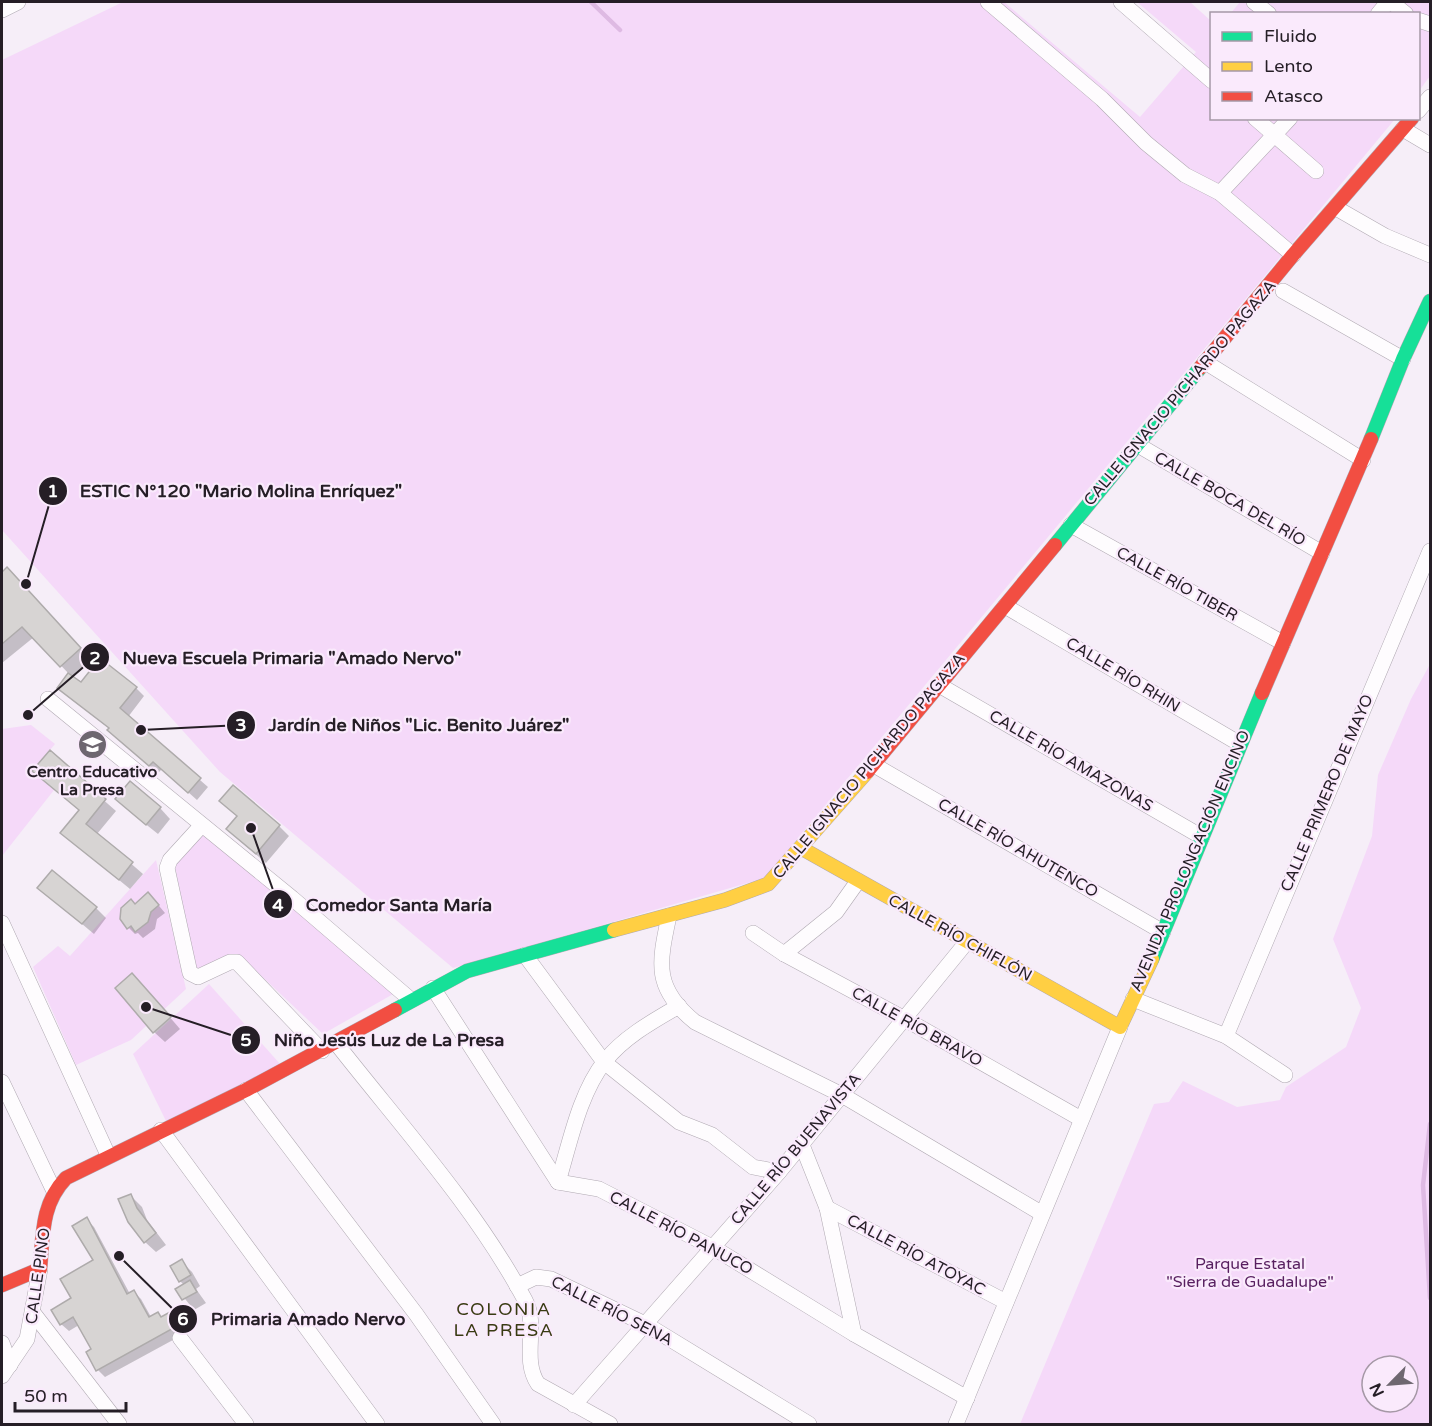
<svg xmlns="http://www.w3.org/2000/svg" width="1432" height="1426" font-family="'Varela Round',sans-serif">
<rect width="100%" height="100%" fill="#f6eef8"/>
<g fill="#f5d9f9" fill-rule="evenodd">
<polygon points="123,2 1004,2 1140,117 1196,52 1137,2 1190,2 1211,21 1212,118 1395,119 765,878 453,968 220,772 2,530 2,60"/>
<polygon points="1240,2 1430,2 1430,76 1419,91 1418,14 1230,14"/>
<path d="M1430,664v760h-410l134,-320 15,-2 14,-21 54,26 43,-7 6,-13 60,-40 15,-39 -28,-69 39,-103 6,-61 33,-76zM1372,1366h36v36h-36z"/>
<polygon points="31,725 55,744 32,771 54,790 2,856 2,729"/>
<polygon points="205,830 395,993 323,1034 239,955 196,975 175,866"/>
<polygon points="156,860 186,989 131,1040 76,1065 33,967 58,946 70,956"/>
<polygon points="209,984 281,1065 166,1121 133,1054"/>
</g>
<g fill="#0003">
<polygon points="7,569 91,659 71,677 81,684 136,688 144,696 128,717 208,787 197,800 162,769 158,773 117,738 110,729 67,696 59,688 69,674 34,637 2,663 2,610 10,602 2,593 2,574"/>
<polygon points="50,753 116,811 97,834 143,874 130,889 62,833 80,811 45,782"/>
<polygon points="221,801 279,826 289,836 266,863 238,839 238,817"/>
<polygon points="160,808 170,819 158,834 128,810"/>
<polygon points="39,888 96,908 106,918 94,934"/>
<polygon points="155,901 165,913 157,919 155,929 143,938 138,933 135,934 129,928 135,905"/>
<polygon points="143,986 180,1029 165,1042 154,1032"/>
<polygon points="131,1196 142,1207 147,1220 166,1245 156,1252 145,1242"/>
<polygon points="86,1219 94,1227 130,1294 134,1292 141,1299 151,1317 162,1318 180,1308 195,1328 105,1377 98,1370 93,1350 79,1325 69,1331 61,1324 95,1260"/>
<polygon points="181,1261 192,1272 200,1286 196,1289 206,1303 194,1310 177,1289 184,1285 180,1281"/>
</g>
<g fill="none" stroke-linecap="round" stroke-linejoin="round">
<g stroke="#debae3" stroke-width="4.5">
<polyline points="591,2 620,30"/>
<polyline points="1430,1124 1423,1185 1430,1298"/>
</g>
</g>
<g fill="#d7d4d3" stroke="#aeabab" stroke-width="1.5">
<polygon points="7,567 81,648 60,667 22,627 2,644 2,572"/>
<polygon points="100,658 137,687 120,708 201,778 188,793 153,762 149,766 107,730 109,728 57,688 68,673 81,682"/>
<polygon points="50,750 106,799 86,824 133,862 119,880 60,833 79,810 32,771"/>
<polygon points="130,781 161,807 146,825 115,799"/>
<polygon points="233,785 280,825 256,854 226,829 237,816 219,801"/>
<polygon points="52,870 97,907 82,924 37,888"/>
<polygon points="148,892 159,905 151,912 148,922 135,932 131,926 127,929 120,919 121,908 131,899 135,904"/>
<polygon points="132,973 171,1017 153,1033 115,988"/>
<polygon points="131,1194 137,1208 156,1233 144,1243 128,1222 118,1199"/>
<polygon points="87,1217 127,1294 134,1290 149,1317 158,1312 161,1317 181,1306 188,1320 96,1371 86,1352 91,1349 73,1317 60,1325 51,1310 71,1298 60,1279 93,1260 72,1226"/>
<polygon points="182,1259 191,1275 179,1282 170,1266"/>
<polygon points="190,1280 197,1292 182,1300 175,1289"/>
</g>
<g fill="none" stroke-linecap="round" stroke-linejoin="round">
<defs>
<g id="street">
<polyline points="988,2 1102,99 1146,143 1185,175 1220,193 1293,255"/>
<polyline points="1121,2 1212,81"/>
<polyline points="1254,2 1269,14"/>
<polyline points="1391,2 1406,14"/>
<polyline points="2,10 18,2"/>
<polyline points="1378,14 1388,2"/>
<polyline points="1418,20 1430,24"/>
<polyline points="1418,111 1430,97"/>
<polyline points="1255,118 1316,171"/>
<polyline points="1403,129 1430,145"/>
<polyline points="1220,193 1290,118"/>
<polyline points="1336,208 1385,236 1430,255"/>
<polyline points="1283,291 1403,359"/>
<polyline points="1205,362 1363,460"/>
<polyline points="1138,445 1322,553"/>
<polyline points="1071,525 1283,643"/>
<polyline points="1005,606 1240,744"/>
<polyline points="939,685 1202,837"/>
<polyline points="48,699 292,898 411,1000"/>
<polyline points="874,765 1163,932"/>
<polyline points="201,826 170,860 167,868 190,973 198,977 230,962 237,962 322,1051"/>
<path d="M669,916c-10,47 -16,72 26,106l147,73 199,118"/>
<polyline points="2,923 108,1155"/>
<polyline points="753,933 784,954 905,1019 1081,1119"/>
<polyline points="784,954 836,912 858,881"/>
<polyline points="525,955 604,1062 679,1122 712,1135 753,1167 779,1172"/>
<polyline points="433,988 558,1182 599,1189 714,1248 854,1334 967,1398"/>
<polyline points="1133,999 1226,1036 1285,1075"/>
<polyline points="1226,1036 1430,551"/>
<path d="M336,1043c65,83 139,164 189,257 14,26 -4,59 13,84l72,40"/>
<polyline points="2,1082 53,1189"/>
<polyline points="246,1090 416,1314 493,1424"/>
<polyline points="161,1130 377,1424"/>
<polyline points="802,1145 827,1208 854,1334"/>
<path d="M558,1182c12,-39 21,-88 47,-121 19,-24 48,-40 74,-55"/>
<polyline points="827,1208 1006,1302"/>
<polyline points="517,1286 536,1277 551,1279 647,1325 809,1424"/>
<polyline points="34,1314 119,1424"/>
<polyline points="180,1338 246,1424"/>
<polyline points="2,1343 10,1365"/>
<polyline points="2,1376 27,1339 40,1269"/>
<polyline points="574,1405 779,1172 966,943"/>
<polyline points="956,1424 1120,1027"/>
</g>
<g id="fast">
<polyline points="1371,439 1403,359 1430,301"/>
<polyline points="1055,545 1200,368"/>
<polyline points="1152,959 1262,693"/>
<polyline points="395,1010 467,971 614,930"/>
</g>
<g id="slow">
<polyline points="801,848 1120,1027 1152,959"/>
<polyline points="614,930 725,900 768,884 867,772"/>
</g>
<g id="jam">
<polyline points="1200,368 1293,255 1412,118"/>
<polyline points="1262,693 1371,439"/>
<polyline points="867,772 1055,545"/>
<path d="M2,1285l38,-16c3,-34 1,-65 26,-91l180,-88 149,-80"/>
</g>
</defs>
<use href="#street" stroke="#b0a9b2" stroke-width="16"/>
<use href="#fast" stroke="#b0a9b2" stroke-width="15"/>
<use href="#slow" stroke="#b0a9b2" stroke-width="15"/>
<use href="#jam" stroke="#b0a9b2" stroke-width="15"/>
<use href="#street" stroke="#fefcfe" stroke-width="15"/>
<use href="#fast" stroke="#16e098" stroke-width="14"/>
<use href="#slow" stroke="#ffcf43" stroke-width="14"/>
<use href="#jam" stroke="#f24e42" stroke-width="14"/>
</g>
<defs>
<symbol id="school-disc" viewBox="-11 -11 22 22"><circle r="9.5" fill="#6e6770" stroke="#faeafc"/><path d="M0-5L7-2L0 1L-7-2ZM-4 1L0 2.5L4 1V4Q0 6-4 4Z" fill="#fff"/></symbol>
</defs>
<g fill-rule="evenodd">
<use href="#school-disc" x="76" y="728" width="33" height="33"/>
</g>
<g text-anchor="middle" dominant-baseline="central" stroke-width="4.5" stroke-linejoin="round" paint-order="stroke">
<g font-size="16" fill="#251e26" stroke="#faeafc">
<text transform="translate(1180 393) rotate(-50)">CALLE IGNACIO PICHARDO PAGAZA</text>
<text transform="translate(1230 499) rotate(30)">CALLE BOCA DEL RÍO</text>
<text transform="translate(1177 584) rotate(29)">CALLE RÍO TIBER</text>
<text transform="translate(1123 675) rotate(31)">CALLE RÍO RHIN</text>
<text transform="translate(1071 761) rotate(30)">CALLE RÍO AMAZONAS</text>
<text transform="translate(869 766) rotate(-50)">CALLE IGNACIO PICHARDO PAGAZA</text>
<text transform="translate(1327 793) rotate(-67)">CALLE PRIMERO DE MAYO</text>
<text transform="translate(1018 848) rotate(30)">CALLE RÍO AHUTENCO</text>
<text transform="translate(1190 861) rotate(-67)">AVENIDA PROLONGACIÓN ENCINO</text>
<text transform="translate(960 938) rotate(29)">CALLE RÍO CHIFLÓN</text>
<text transform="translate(917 1027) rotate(29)">CALLE RÍO BRAVO</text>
<text transform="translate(796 1149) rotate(-50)">CALLE RÍO BUENAVISTA</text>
<text transform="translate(681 1233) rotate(28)">CALLE RÍO PANUCO</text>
<text transform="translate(916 1255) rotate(28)">CALLE RÍO ATOYAC</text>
<text transform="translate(38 1276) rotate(-82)">CALLE PINO</text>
<text transform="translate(612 1311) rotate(27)">CALLE RÍO SENA</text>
</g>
<g font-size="16" font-weight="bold" fill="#251e26" stroke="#faeafc">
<text x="92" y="772">Centro Educativo<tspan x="92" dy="18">La Presa</tspan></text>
</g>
<g font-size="16" fill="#571f5f" stroke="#faeafc">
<text x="1250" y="1264">Parque Estatal<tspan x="1250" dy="18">"Sierra de Guadalupe"</tspan></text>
</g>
<g font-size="18" letter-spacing="1.5" fill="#393b13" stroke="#faeafc">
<text x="504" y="1309">COLONIA<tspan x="504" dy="21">LA PRESA</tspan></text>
</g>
</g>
<path fill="none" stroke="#251e26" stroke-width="2" d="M26 584L53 491M28 715L95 657M141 730L241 725M251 828L278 904M146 1007L246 1040M119 1256L183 1319"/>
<g fill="#251e26" stroke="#faeafc" stroke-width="2">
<circle cx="26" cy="584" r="6"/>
<circle cx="28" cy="715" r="6"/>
<circle cx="141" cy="730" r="6"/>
<circle cx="251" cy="828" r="6"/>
<circle cx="146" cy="1007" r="6"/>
<circle cx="119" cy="1256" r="6"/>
<circle cx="53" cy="491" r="15"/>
<circle cx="95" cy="657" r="15"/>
<circle cx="241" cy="725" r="15"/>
<circle cx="278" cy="904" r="15"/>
<circle cx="246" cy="1040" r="15"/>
<circle cx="183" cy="1319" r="15"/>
</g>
<g font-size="18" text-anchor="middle" font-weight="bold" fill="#fff">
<text x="53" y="497">1</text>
<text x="95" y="664">2</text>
<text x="241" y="731">3</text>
<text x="278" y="911">4</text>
<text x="246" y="1046">5</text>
<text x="183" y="1325">6</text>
</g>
<g font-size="18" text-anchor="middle" font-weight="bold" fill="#251e26" stroke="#faeafc" stroke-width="4.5" stroke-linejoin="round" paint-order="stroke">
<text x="241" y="497">ESTIC N°120 "Mario Molina Enríquez"</text>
<text x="292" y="664">Nueva Escuela Primaria "Amado Nervo"</text>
<text x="419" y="731">Jardín de Niños "Lic. Benito Juárez"</text>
<text x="399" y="911">Comedor Santa María</text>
<text x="389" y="1046">Niño Jesús Luz de La Presa</text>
<text x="308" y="1325">Primaria Amado Nervo</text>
</g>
<rect width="1432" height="1426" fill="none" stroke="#251e26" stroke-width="6"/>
<rect x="1210" y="12" width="210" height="108" fill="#faeafc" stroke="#a598a6" stroke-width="1.5"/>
<rect x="1222" y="32" width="30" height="9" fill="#16e098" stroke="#a598a6" stroke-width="1.5"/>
<text x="1264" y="42" font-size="18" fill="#251e26">Fluido</text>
<rect x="1222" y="62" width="30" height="9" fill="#ffcf43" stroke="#a598a6" stroke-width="1.5"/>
<text x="1264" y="72" font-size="18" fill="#251e26">Lento</text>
<rect x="1222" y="92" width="30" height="9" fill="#f24e42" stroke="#a598a6" stroke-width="1.5"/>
<text x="1264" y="102" font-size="18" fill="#251e26">Atasco</text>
<g transform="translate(1390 1384) rotate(245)"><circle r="28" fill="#faeafc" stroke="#a598a6" stroke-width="1.5"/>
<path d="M0-4.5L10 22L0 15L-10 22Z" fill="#6e6770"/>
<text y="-9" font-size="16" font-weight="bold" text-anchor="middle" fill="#251e26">N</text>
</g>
<path d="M15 1402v9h111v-9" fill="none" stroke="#251e26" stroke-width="3"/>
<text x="24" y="1402" font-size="18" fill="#251e26" stroke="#faeafc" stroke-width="4.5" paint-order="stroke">50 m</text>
</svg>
